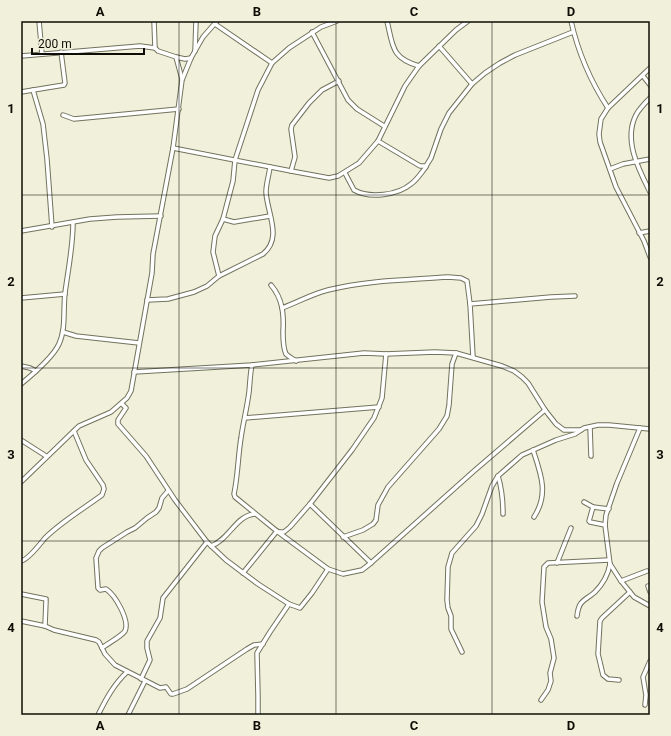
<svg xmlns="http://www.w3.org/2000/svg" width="671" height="736" font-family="Roboto,sans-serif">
<rect width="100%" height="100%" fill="#f1f1db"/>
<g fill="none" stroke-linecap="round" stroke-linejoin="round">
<defs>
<g id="street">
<polyline points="39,21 42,54"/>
<polyline points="154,21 155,48"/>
<path d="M387,21c6,25 4,37 32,45"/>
<path d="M571,21c7,31 20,61 37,87l-7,11 -2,15 1,8 16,45 28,54 6,16"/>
<polyline points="215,24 272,63"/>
<polyline points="312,32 348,100 357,109 384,126"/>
<polyline points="439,46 472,84"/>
<polyline points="195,51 196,21"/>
<polyline points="21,56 140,46 155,48 158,51 176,57 185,59 191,58"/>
<polyline points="176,57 182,79"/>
<polyline points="643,76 650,85"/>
<polyline points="33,90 43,124 47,159 52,227"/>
<polyline points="21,92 64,85 65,83 61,52"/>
<path d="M650,98c-5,5 -11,11 -14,17 -13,25 3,55 14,77"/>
<polyline points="608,108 650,68"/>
<polyline points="63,115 74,119 179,109"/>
<polyline points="378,141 420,166 426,166 431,158 441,129 449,113 472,84 485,73 500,63 515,55 573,32"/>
<polyline points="173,148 291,171 329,178 338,176 359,163 378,141 405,86 419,66 456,30 468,21"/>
<polyline points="610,169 623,164 650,159"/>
<polyline points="291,171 295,157 291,129 292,125 309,103 322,90 339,81"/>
<path d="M345,173l9,17c16,9 44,5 57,-6 6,-4 10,-11 15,-17"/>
<polyline points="223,219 234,222 270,216"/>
<polyline points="21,231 90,219 117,217 161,216"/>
<polyline points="639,233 650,231"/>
<polyline points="219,276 213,252 215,236 223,219 233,181 235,160 258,90 272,63 289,48 321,27 337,21"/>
<path d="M271,285c12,14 13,30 12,47 0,7 0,16 3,22 3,3 7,5 10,7"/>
<polyline points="21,298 65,294"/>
<path d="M147,300l21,-1 26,-7 13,-6 12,-10 44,-22c20,-16 4,-41 3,-62 0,-8 3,-17 4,-25"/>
<path d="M282,308c16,-6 30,-14 46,-18 40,-10 80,-10 120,-13l13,1 6,3 3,23"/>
<polyline points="63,332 76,336 139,343"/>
<polyline points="473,357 470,304 551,297 575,296"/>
<path d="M252,365c-2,9 -2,18 -3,27 -2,16 -6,31 -8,46 -3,18 -3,37 -7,56l1,3 43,35 50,37 15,5 19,-4 9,-7 103,-92 71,-61"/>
<polyline points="21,366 30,368 36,371"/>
<polyline points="134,372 252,365 364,353 386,354 435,352 456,353 502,366 514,371 522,377 528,383 545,410 556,424 564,430 581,430"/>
<path d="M21,384c11,-9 32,-27 38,-40 7,-15 4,-34 6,-51 3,-23 8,-46 8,-70"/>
<polyline points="122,404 126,408 118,420 118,424 146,456 175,500 207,542 226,560 258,584 289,604 300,608 312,593 328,569"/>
<polyline points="245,418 379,407"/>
<polyline points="590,427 591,456"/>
<polyline points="640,428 617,483 606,515 605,525 610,564 621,581 634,597 650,606"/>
<polyline points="21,440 46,456"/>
<path d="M533,450c8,24 16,44 1,67"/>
<path d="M498,476c4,13 5,24 5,38"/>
<polyline points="21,482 79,426 111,412 127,398 131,391 152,273 153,254 173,148 182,80 191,58 203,37 217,21"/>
<polyline points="584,502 593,507 609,509"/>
<polyline points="310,504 371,563"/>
<polyline points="593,507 589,521 590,522 605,525"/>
<polyline points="279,532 284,532 290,527 310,504 352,450 374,418 382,398 386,354"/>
<polyline points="343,537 363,530 373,524 376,520 378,505 388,487 439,429 447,416 449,405 452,364 456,353"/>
<path d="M211,546c18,-6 25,-31 44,-32"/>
<path d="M21,561c7,-1 19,-17 24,-23 16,-16 38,-29 57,-43l2,-6 -1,-4 -17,-25 -12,-29"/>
<polyline points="557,563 571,528"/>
<polyline points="243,573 277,531"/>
<polyline points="621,581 647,571"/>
<polyline points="648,586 650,592"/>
<polyline points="21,594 46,599"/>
<path d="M577,616c2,-17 8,-15 18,-24 9,-9 13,-17 15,-28"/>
<polyline points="21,621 45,626 54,630 96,640 99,642 105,654 115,665 160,688 166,687 171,694 173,694 187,689 247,649 254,645 263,644"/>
<polyline points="45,626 46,601"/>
<path d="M102,648c5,-4 20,-12 23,-17 5,-11 -10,-36 -19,-42l-6,1 -2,-2 -2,-30 3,-7 3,-3 25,-16 8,-4 12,-10 9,-6 3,-4 3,-10 6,-7"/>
<polyline points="462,652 451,629 451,616 448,608 447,600 448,567 452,553 476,526 482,514 492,486 498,476 522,455 556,440 575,434 584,428 598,425 609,425 650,429"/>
<polyline points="141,679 150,660 147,648 147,641 160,618 163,598 207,542"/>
<polyline points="619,680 608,679 603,675 598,654 600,621 602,618 630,592"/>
<polyline points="541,700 548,690 551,681 550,673 554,658 551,639 546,627 542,602 544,567 548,563 609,560"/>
<polyline points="645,705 646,695 643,677 650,661"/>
<path d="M98,715c8,-16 16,-31 29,-43"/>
<polyline points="128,715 145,681"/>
<polyline points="258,715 258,696 257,653 270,632 289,604"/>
</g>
</defs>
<use href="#street" stroke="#72725e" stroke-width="5.5"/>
<use href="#street" stroke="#fff" stroke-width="3.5"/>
</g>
<path fill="none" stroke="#0d0d06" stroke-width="1" stroke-opacity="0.55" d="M179,21v694M336,21v694M492,21v694M21,195h629M21,368h629M21,541h629"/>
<rect width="671" height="736" fill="none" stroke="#f1f1db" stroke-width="44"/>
<path d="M32 48v6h112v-6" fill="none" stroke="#0d0d06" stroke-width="2"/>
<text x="38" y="48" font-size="12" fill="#0d0d06" stroke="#f1f1db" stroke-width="3" paint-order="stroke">200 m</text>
<rect x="22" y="22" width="627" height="692" fill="none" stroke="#0d0d06" stroke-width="1.5"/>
<g font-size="13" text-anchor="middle" font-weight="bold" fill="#0d0d06">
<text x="100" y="16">A</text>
<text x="257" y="16">B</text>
<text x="414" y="16">C</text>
<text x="571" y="16">D</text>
<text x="11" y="113">1</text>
<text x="660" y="113">1</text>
<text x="11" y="286">2</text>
<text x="660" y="286">2</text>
<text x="11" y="459">3</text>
<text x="660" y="459">3</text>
<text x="11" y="632">4</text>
<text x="660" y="632">4</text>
<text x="100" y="730">A</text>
<text x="257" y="730">B</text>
<text x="414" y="730">C</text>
<text x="571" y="730">D</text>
</g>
</svg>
